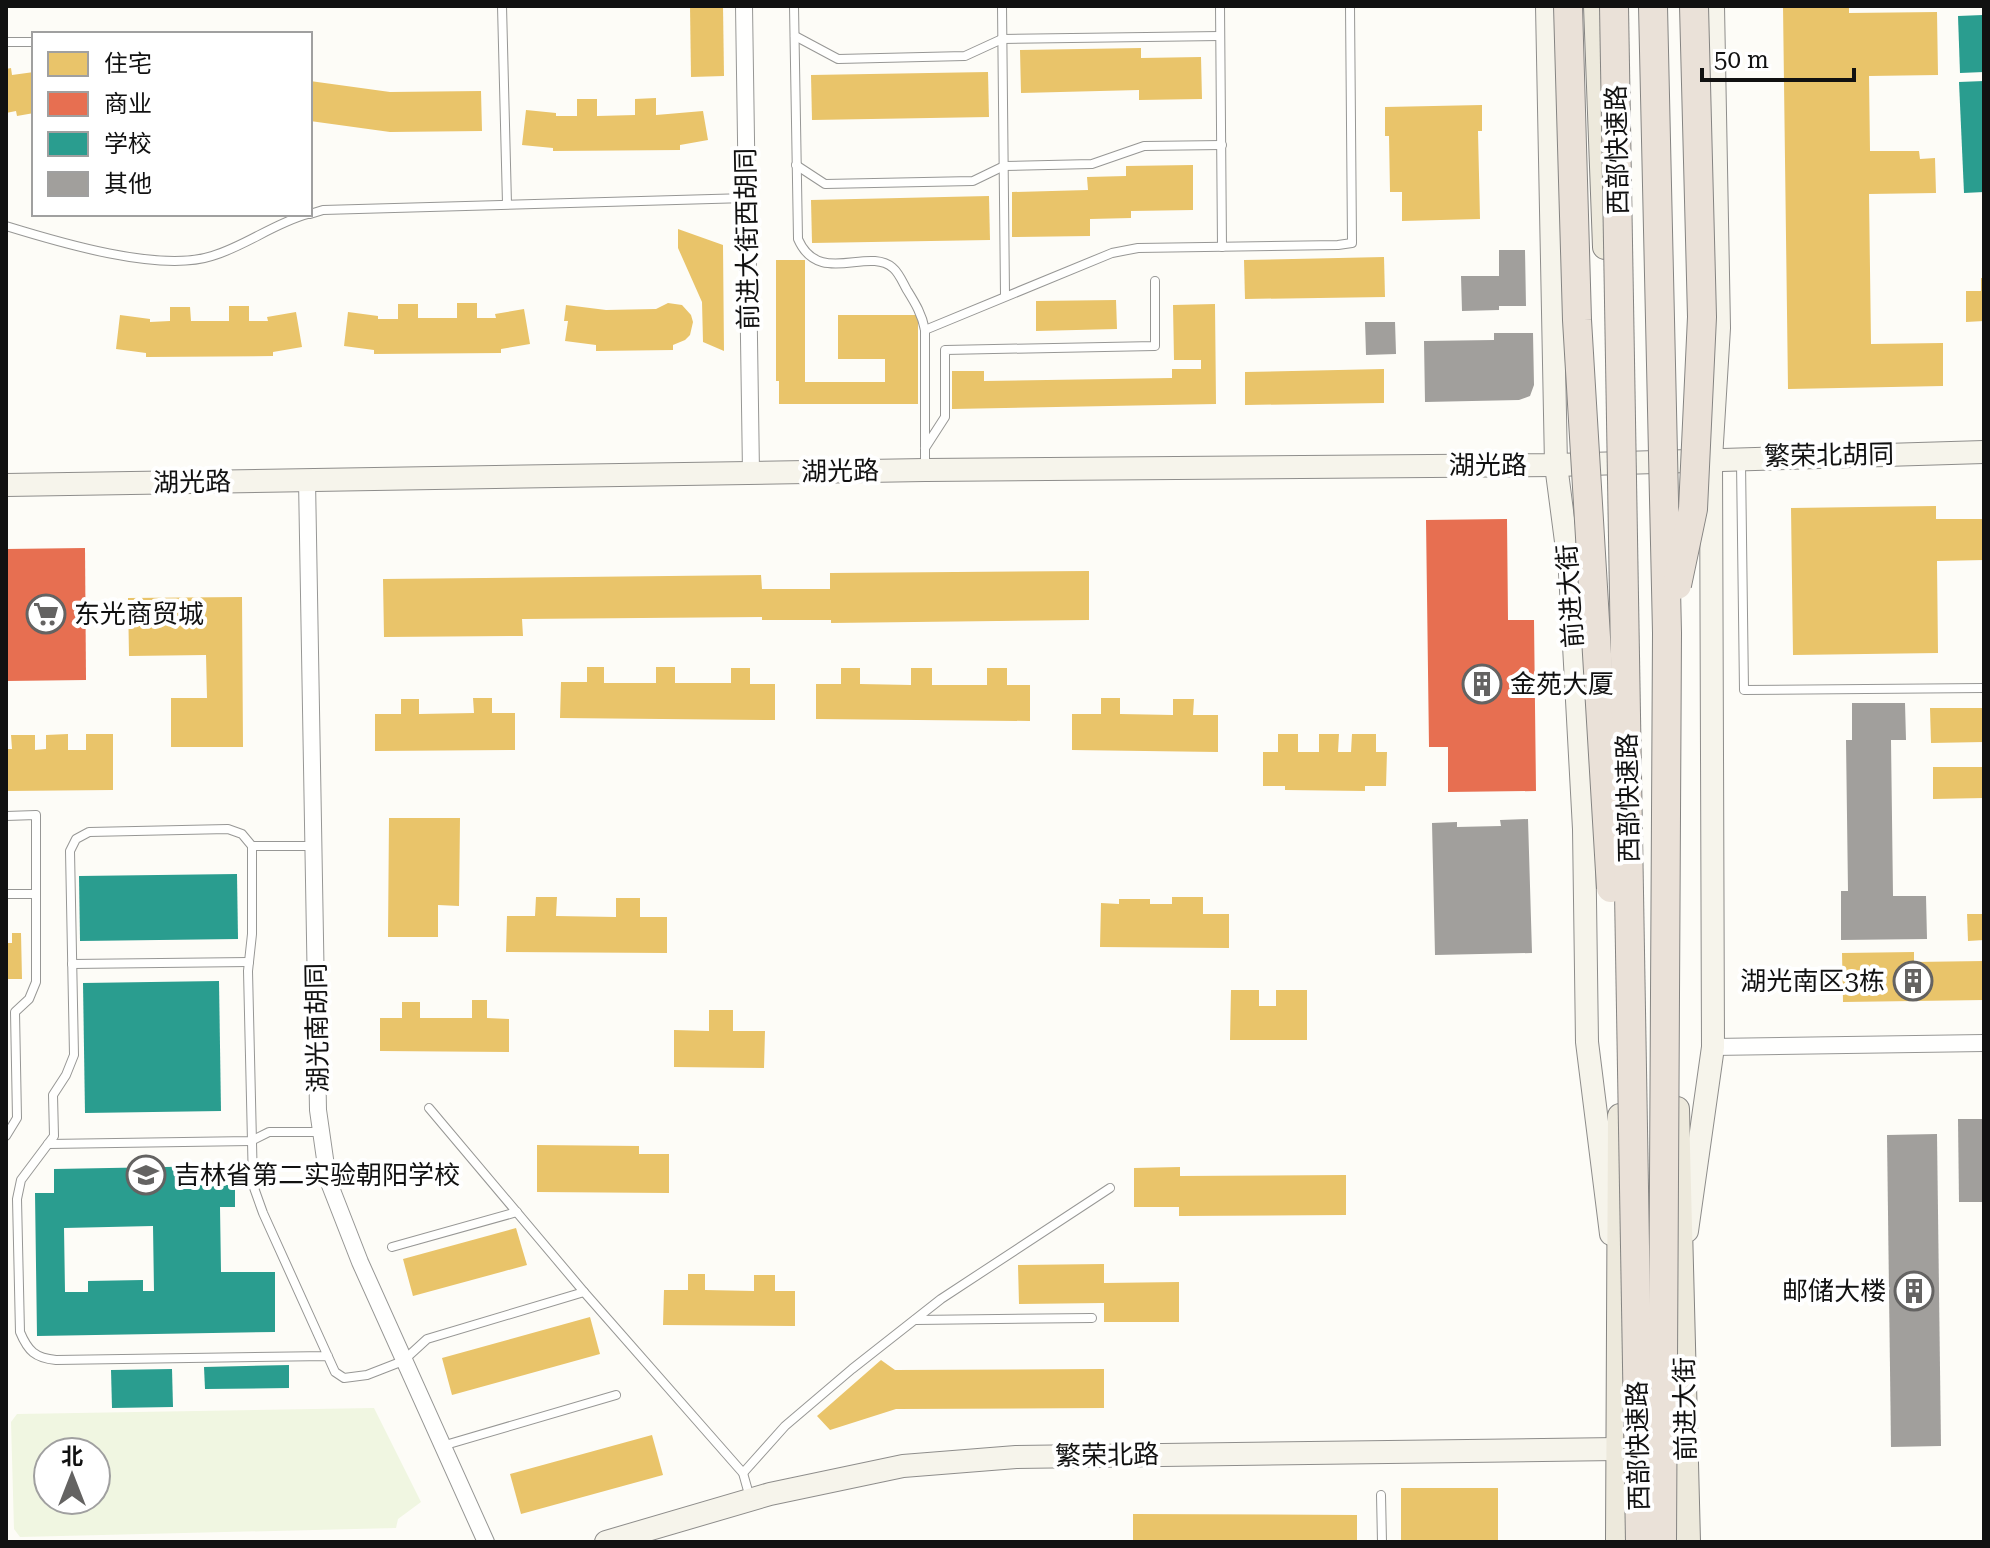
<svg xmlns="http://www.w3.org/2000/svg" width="1990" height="1548" font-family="'Roboto Serif','Noto Sans SC',serif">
<rect width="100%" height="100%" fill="#fdfcf7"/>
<path fill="#f0f6e1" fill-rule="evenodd" d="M374,1408l47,94 -23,17 -2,9 -376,9 -6,-8 -3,-107 6,-8zM96,1452v48h-48v-48z"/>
<g fill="#e9c46a">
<polygon points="690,6 723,6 724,76 691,77"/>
<polygon points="1783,6 1849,6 1849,13 1937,12 1938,75 1869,76 1870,151 1919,151 1920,159 1935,158 1936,193 1869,194 1871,344 1943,343 1943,386 1788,389"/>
<polygon points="1141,48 1141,58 1201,57 1202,99 1139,100 1139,90 1021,93 1020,50"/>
<polygon points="11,68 12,75 34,72 34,113 17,116 16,111 6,113 6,69"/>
<polygon points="988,72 989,117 812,120 811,75"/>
<polygon points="310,81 390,92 481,91 482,131 390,132 310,121"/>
<polygon points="656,98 656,115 703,111 708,140 680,145 680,150 553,151 553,148 522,145 526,110 556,113 556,116 577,116 577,99 597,99 597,116 635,115 635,99"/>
<polygon points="1482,105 1482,131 1478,131 1480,219 1402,221 1402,192 1390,192 1389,136 1385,136 1385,107"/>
<polygon points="1193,165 1193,210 1131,211 1131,218 1090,219 1090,236 1012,237 1012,192 1088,190 1087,177 1126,176 1126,166"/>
<polygon points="989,196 990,240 812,243 811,200"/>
<polygon points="678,229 723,245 724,351 703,342 702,302 678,248"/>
<polygon points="1384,257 1385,297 1245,299 1244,260"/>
<polygon points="776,260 805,260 805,382 885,382 885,359 838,359 838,315 918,315 918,404 779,404 779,381 776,381"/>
<polygon points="1981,278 1984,278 1984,321 1966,322 1966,291 1981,291"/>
<polygon points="1116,300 1117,329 1036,331 1036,301"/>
<polygon points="457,303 477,303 477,318 496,318 495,314 524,309 530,344 501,349 501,353 374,354 374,350 344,346 348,312 378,316 378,319 398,319 398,304 418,304 418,318 457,318"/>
<polygon points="668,303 682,305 691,315 693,322 690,335 685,340 673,345 673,350 596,351 596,345 565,341 568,321 564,321 566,305 606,310 656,309"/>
<polygon points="1215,304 1216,404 952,409 952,371 984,371 984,381 1172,378 1172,369 1201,369 1201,360 1174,360 1173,305"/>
<polygon points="229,306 249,306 249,321 268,321 267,317 296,312 302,347 273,352 273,356 146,357 146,353 116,349 120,315 150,319 150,322 170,321 170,307 190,307 191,321 229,321"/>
<polygon points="1384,369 1384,403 1245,405 1245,372"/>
<polygon points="1936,506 1936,519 1984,519 1984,560 1937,561 1938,653 1793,655 1791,508"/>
<polygon points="1089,571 1089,620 831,623 831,620 762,620 762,617 522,619 523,636 384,637 383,579 761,575 762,589 830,589 830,573"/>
<polygon points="242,597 243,747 171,747 171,698 207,698 206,655 129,656 128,598"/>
<polygon points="587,667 604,667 604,683 656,683 656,667 675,667 675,683 731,683 731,668 750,668 750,684 775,684 775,720 560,718 561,682 587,682"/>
<polygon points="841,668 860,668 860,684 911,685 911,668 932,668 932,685 987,685 987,668 1007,668 1007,685 1030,685 1030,721 816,719 816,684 841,684"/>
<polygon points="473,698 492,698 492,713 515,713 515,750 375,751 375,714 401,714 401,699 419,699 419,714 474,713"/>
<polygon points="1101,698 1120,698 1120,714 1173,715 1173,699 1194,699 1193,715 1218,715 1218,752 1072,750 1072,714 1101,714"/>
<polygon points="1930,708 1984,708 1984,742 1931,743"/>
<polygon points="68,734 68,750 86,750 86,734 113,734 113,790 6,791 6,749 12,749 11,735 35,735 35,750 46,749 46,735"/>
<polygon points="1278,734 1298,734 1298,752 1319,752 1319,734 1339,734 1338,752 1351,752 1352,734 1376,734 1376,752 1387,752 1386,786 1365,786 1365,791 1285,790 1285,786 1263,786 1263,752 1278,752"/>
<polygon points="1933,767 1984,767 1984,798 1933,799"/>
<polygon points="389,818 460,818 459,906 438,905 438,937 388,937"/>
<polygon points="536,897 557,897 556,916 616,917 616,898 640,898 640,917 667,917 667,953 506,952 507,916 535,916"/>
<polygon points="1172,897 1203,897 1203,914 1229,914 1229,948 1100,947 1101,903 1119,904 1119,899 1150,899 1150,904 1172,904"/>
<polygon points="1967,914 1984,914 1984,940 1968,941"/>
<polygon points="12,933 21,933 22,979 6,979 6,943 12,943"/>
<polygon points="1914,952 1914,962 1984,961 1984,1000 1843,1002 1842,953"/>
<polygon points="1231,990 1259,990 1259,1006 1276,1006 1276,990 1307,990 1307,1040 1230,1040"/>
<polygon points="472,1000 487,1000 487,1018 509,1019 509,1052 380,1051 380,1018 402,1018 402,1002 420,1002 420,1018 472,1018"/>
<polygon points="709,1010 733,1010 733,1031 765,1031 764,1068 674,1067 674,1030 709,1031"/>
<polygon points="537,1145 639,1146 639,1154 669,1154 669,1193 537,1192"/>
<polygon points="1180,1167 1180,1176 1346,1175 1346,1215 1179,1216 1179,1207 1134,1207 1134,1168"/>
<polygon points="516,1228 527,1265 413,1296 403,1259"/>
<polygon points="1104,1264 1104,1283 1179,1282 1179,1322 1104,1322 1104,1303 1019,1304 1018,1265"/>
<polygon points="688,1274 705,1274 705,1290 754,1291 754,1275 775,1275 775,1291 795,1291 795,1326 663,1325 664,1290 688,1290"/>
<polygon points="590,1317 600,1354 452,1395 442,1358"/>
<polygon points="881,1360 895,1370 1104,1369 1104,1408 896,1409 830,1430 817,1416"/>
<polygon points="652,1435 663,1475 521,1514 510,1474"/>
<rect x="1401" y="1488" width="97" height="54"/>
<polygon points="1133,1514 1357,1515 1357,1542 1133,1542"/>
</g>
<g fill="#e76f51">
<polygon points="1507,519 1508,620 1534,620 1536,791 1448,792 1448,747 1429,747 1426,520"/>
<polygon points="85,548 86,680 6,681 6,549"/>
</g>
<g fill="#2a9d8f" fill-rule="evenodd">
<polygon points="1983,15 1984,72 1960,73 1958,16"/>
<polygon points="1984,81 1984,192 1964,193 1959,82"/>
<polygon points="237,874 238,939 80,941 79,876"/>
<polygon points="219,981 221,1111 85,1113 83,983"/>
<path d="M220,1166v19h15v22h-15l1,65h54v60l-238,4 -2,-143h19v-24zM153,1226l1,65h-11v-11l-55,1v11h-23l-1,-64z"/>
<polygon points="289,1365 289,1388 205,1389 204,1367"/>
<polygon points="172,1369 173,1407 112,1408 111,1370"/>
</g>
<g fill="#a19f9c">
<polygon points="1499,250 1525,250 1526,306 1499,306 1499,310 1462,311 1461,276 1499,276"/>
<polygon points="1365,322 1395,322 1396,354 1366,355"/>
<polygon points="1494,333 1533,333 1534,385 1530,396 1519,400 1425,402 1424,341 1494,340"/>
<polygon points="1852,703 1905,703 1906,740 1891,740 1893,896 1926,896 1927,939 1841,940 1841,891 1848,891 1846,740 1852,740"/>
<polygon points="1528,819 1532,953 1435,955 1432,823 1457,822 1457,827 1501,826 1500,820"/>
<polygon points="1958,1119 1984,1119 1984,1202 1959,1202"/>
<polygon points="1937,1134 1941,1446 1891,1447 1887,1135"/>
</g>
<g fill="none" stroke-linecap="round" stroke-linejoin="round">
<defs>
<g id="lane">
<polyline points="502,6 507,204"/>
<path d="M794,6l4,233c21,48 70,7 95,29 6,5 10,15 14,22 8,13 15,24 18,40v139"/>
<polyline points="1002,6 1005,295"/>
<polyline points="1220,6 1222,247"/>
<polyline points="795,36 838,59 965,56 1002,39 1220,36"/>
<polyline points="6,42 34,42"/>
<polyline points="796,165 825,184 973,181 1004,166 1092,164 1144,146 1222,145"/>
<polyline points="310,214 323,210 747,198"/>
<path d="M6,226c52,16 154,47 206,30 34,-10 62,-33 96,-42"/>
<polyline points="925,330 1112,253 1138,248 1338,245 1352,243 1350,6"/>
<polyline points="925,448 945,417 945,350 1155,346 1155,281"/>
<polyline points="1741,462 1744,690 1984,688"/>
<polyline points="6,816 36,815 36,982 29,999 15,1012 17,1118 6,1136"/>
<polyline points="252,846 313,846"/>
<polyline points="6,894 36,894"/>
<polyline points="72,964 249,962"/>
<polyline points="429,1108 584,1292 743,1473 750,1498"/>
<polyline points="48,1144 251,1141 269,1132 321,1132"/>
<polyline points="392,1247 517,1212"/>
<polyline points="915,1320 1092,1318"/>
<path d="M328,1356l-272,4c-21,-2 -28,-9 -36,-28l-3,-133 4,-19 33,-44 -1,-41 13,-20 8,-20 -4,-204 6,-12 13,-7 139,-3 14,5 10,12v88l-4,37 5,214 10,28 72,159 9,6 23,-3 36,-14 24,-22 157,-47"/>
<polyline points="442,1446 616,1395"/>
<polyline points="743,1473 785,1426 852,1369 941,1299 1110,1188"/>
<polyline points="1381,1495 1382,1542"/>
</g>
<g id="street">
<polyline points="744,6 751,472"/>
<polyline points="307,480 318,1110 328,1180 360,1262 486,1542"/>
<polyline points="1713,1047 1984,1043"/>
</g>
<g id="secondary">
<polyline points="1547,6 1556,465 1570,572 1584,829 1587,1042 1611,1234"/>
<polyline points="6,485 925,470 1556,465 1984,452"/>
<polyline points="1687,1231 1713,1047 1711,459 1719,328 1713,6"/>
<polyline points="606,1542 770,1494 903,1466 1016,1457 1617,1449"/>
</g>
<g id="primary">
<polyline points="1596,6 1605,247"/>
<polyline points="1677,1109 1688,1542"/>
<polyline points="1618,1542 1620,1116"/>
</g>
</defs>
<use href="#lane" stroke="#979795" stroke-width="10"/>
<use href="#street" stroke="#979795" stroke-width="18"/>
<use href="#secondary" stroke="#8e8d8b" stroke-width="24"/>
<use href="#primary" stroke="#858482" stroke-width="26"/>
<use href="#lane" stroke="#fffffe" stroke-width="8"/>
<use href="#street" stroke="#fffffe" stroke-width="16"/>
<use href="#secondary" stroke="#f6f4eb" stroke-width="22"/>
<use href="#primary" stroke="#ede9dc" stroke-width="24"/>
<defs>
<g id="highway-bridge">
<polyline points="1568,6 1577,320 1611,888"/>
<polyline points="1614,6 1640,1542"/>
<polyline points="1653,6 1667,633 1662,1542"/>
<polyline points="1677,585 1693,509 1702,317 1694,6"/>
</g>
</defs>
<use href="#highway-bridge" stroke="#858482" stroke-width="30" stroke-linecap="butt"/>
<use href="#highway-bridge" stroke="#eae1d8" stroke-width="28"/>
</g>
<defs>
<symbol id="supermarket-ring" viewBox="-11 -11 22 22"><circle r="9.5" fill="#fff" stroke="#646362" stroke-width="1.5"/><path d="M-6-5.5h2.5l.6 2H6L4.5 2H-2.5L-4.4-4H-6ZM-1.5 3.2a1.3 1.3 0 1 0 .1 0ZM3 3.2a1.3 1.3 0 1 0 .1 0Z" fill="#646362"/></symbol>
<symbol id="building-ring" viewBox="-11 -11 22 22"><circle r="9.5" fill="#fff" stroke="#646362" stroke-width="1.5"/><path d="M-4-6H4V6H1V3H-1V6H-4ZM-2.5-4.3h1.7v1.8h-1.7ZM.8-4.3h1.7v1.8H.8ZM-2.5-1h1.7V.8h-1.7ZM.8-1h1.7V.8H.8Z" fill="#646362"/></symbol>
<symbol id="school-ring" viewBox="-11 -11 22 22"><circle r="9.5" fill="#fff" stroke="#646362" stroke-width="1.5"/><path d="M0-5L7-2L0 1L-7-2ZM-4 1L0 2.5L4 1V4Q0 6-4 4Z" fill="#646362"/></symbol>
</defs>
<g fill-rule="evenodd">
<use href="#supermarket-ring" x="24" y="592" width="44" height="44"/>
<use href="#building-ring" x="1460" y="662" width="44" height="44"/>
<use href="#building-ring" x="1891" y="959" width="44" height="44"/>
<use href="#school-ring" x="124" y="1153" width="44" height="44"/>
<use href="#building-ring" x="1892" y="1269" width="44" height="44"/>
</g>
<g text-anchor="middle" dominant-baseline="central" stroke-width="8" stroke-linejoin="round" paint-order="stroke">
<g font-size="26" fill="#111" stroke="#fff">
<text transform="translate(1617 150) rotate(-91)">西部快速路</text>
<text transform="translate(747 239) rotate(-91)">前进大街西胡同</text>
<text transform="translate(1829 455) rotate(-1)">繁荣北胡同</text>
<text x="1488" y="465">湖光路</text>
<text transform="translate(840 471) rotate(-1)">湖光路</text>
<text transform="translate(192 482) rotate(-1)">湖光路</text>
<text transform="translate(1570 596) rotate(-94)">前进大街</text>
<text transform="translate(1628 798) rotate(-91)">西部快速路</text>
<text transform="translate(317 1028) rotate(-91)">湖光南胡同</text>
<text transform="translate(1685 1409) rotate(-91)">前进大街</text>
<text transform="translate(1638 1446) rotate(-91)">西部快速路</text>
<text transform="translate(1107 1455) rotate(-1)">繁荣北路</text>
</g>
<g font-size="26" fill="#111" stroke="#fff" text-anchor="start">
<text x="74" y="614">东光商贸城</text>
<text x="1510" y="684">金苑大厦</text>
<text x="1885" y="981" text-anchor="end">湖光南区3栋</text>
<text x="174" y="1175">吉林省第二实验朝阳学校</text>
<text x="1886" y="1291" text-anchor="end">邮储大楼</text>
</g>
</g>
<rect width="1990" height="1548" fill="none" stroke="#111111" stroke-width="16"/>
<rect x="32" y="32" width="280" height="184" fill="#ffffff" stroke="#a0a0a0" stroke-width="2"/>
<rect x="48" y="52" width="40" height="24" fill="#e9c46a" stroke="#a0a0a0" stroke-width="2"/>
<text x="104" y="72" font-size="24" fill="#111111">住宅</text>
<rect x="48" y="92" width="40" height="24" fill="#e76f51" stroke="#a0a0a0" stroke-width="2"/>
<text x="104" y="112" font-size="24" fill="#111111">商业</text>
<rect x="48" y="132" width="40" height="24" fill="#2a9d8f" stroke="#a0a0a0" stroke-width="2"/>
<text x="104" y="152" font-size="24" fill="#111111">学校</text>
<rect x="48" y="172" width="40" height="24" fill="#a19f9c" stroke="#a0a0a0" stroke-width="2"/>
<text x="104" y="192" font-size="24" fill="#111111">其他</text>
<g transform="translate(72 1476)"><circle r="38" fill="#ffffff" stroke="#a0a0a0" stroke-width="2"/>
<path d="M0-6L14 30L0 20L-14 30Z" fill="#646362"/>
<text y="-12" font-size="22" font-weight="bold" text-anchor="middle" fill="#111111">北</text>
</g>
<path d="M1702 68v12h152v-12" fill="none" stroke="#111111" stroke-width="4"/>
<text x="1714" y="68" font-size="24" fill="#111111" stroke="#ffffff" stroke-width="6" paint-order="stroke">50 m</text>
</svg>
